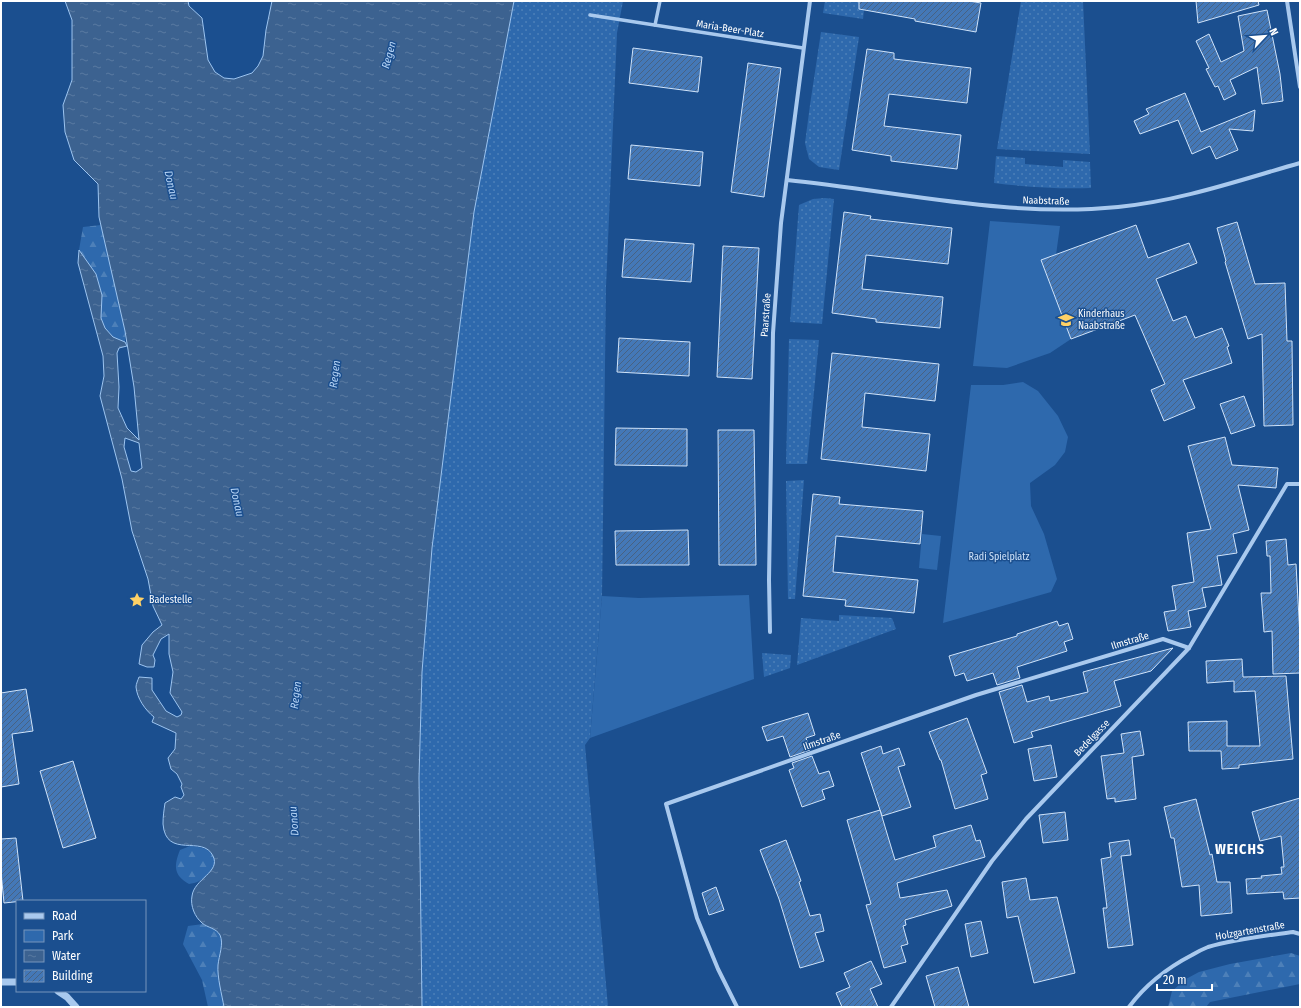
<svg xmlns="http://www.w3.org/2000/svg" width="1301" height="1008" font-family="'Fira Sans Condensed',sans-serif">
<defs>
<pattern id="grass-dots" width="8" height="8" patternUnits="userSpaceOnUse"><rect width="8" height="8" fill="#2e69ad"/><path d="M2 2h.1M6 6h.1" fill="none" stroke="#4d80b9" stroke-width="1.8" stroke-linecap="round"/></pattern>
<pattern id="forest-firs" width="22" height="20" patternUnits="userSpaceOnUse"><rect width="22" height="20" fill="#2e69ad"/><path d="M5 1l3.5 6h-7zM16 11l3.5 6h-7z" fill="#4d80b9"/></pattern>
<pattern id="water-ripples" width="26" height="14" patternUnits="userSpaceOnUse"><rect width="26" height="14" fill="#3c6290"/><path d="M2 4q2-2 4 0t4 0M15 11q2-2 4 0t4 0" fill="none" stroke="#597aa1"/></pattern>
<pattern id="building-hatch" width="6" height="6" patternUnits="userSpaceOnUse"><rect width="6" height="6" fill="#4478b7"/><path d="M-1 1l2-2M0 6l6-6M5 7l2-2" fill="none" stroke="#486282"/></pattern>
</defs>
<rect width="100%" height="100%" fill="#1b4f8f"/>
<g fill="url(#grass-dots)">
<polygon points="514,1 623,1 617,33 606,287 602,596 590,738 585,745 608,1007 422,1007 421,1004 420,819 419,778 422,672 432,548 474,212"/>
<polygon points="825,1 865,1 863,19 823,13"/>
<polygon points="1021,1 1083,1 1090,154 997,149"/>
<polygon points="821,32 859,37 839,170 819,167 809,159 805,143 810,105"/>
<path d="M996,156l29,2v6l38,3v-7l27,2 1,26c-33,1 -65,-1 -97,-5z"/>
<polygon points="825,198 834,199 822,324 790,322 799,205 813,199"/>
<polygon points="789,339 819,340 807,464 786,464"/>
<polygon points="804,480 795,599 788,599 786,481"/>
<polygon points="839,615 892,618 896,629 797,665 801,618 839,621"/>
<polygon points="762,653 791,655 790,668 764,677"/>
</g>
<g fill="url(#forest-firs)">
<polygon points="101,225 125,330 125,342 113,337 105,328 101,318 102,295 96,274 79,250 83,227"/>
<path d="M190,846c6,1 15,1 19,5 13,10 0,25 -10,30 -3,2 -7,2 -10,3 -16,-9 -15,-19 -9,-34z"/>
<polygon points="203,924 218,931 221,937 222,944 218,966 224,1007 208,1007 202,980 183,944 188,926"/>
<polygon points="1291,953 1300,956 1300,984 1210,1002 1206,1007 1168,1007 1172,991 1186,979 1199,972 1230,964"/>
</g>
<g fill="#2e69ad">
<polygon points="990,221 1060,226 1056,255 1042,261 1071,339 1050,353 1007,368 973,366"/>
<polygon points="1023,382 1038,391 1058,416 1068,437 1065,452 1055,465 1030,483 1031,506 1044,534 1057,579 1051,592 943,623 971,385 1003,385"/>
<polygon points="922,534 941,536 937,570 919,568"/>
<polygon points="749,595 754,679 590,738 602,596 639,598"/>
</g>
<path fill="url(#water-ripples)" stroke="#9cc4f0" fill-rule="evenodd" d="M65,1h123l1,5 13,12 6,42 7,12 9,6 10,1 18,-6 6,-7 5,-10 3,-26 6,-29h242l-40,211 -42,336 -10,124 -3,106 3,229h-198c-2,-12 -7,-30 -6,-42 1,-10 6,-21 2,-30 -4,-7 -12,-7 -18,-12 -7,-6 -12,-17 -10,-27 2,-17 29,-24 21,-40 -10,-22 -47,4 -50,-32 0,-8 1,-14 2,-21l10,-6 6,2 3,-4 -3,-8 1,-3 -5,-10 -6,-5 -3,-11 7,-9 1,-16 -24,-11 2,-5c-9,-7 -17,-19 -18,-30 0,-3 2,-7 3,-10l13,1v12l14,21 11,6 4,-2 1,-3 -12,-19 3,-21 -4,-18v-20l-8,5 -8,16 2,5 -1,7h-7l-8,-3 3,-19 11,-13 9,-7 -9,-19 -5,-27 -16,-48 -10,-52 -22,-83 4,-20 -1,-20 -25,-93 1,-13 17,24 6,21 -1,23 4,10 8,9 12,5 2,4 -8,2 -2,5 2,34 -1,21 9,20 12,12 -5,-53 -9,-56 -26,-114 -1,-33 -24,-24 -9,-28 -2,-27 9,-25v-60zM125,438l14,5 3,25 -6,4 -5,-1 -7,-24z"/>
<g fill="url(#building-hatch)" stroke="#cfe3fa">
<polygon points="859,1 969,1 981,3 976,32 915,21 915,19 859,9"/>
<polygon points="1196,1 1258,1 1259,5 1198,23"/>
<polygon points="1267,10 1280,74 1283,101 1262,104 1257,67 1230,80 1236,94 1224,100 1218,86 1215,87 1206,69 1209,68 1196,41 1209,34 1221,62 1244,51 1238,16"/>
<polygon points="633,48 702,57 698,92 629,83"/>
<polygon points="867,49 894,53 894,59 971,68 967,103 889,94 884,126 961,135 957,169 891,161 891,156 852,150"/>
<polygon points="748,63 781,68 764,197 731,192"/>
<polygon points="1185,93 1201,132 1255,110 1253,131 1229,129 1238,150 1216,159 1210,146 1192,154 1178,120 1140,134 1134,121 1149,114 1146,109"/>
<polygon points="631,145 703,152 700,186 628,179"/>
<polygon points="844,212 871,216 870,219 952,228 948,264 866,255 862,289 943,297 940,328 876,322 876,319 832,313"/>
<polygon points="1237,222 1255,284 1285,283 1287,341 1292,341 1293,425 1264,426 1262,334 1248,339 1225,262 1226,261 1217,228"/>
<polygon points="1136,225 1148,258 1189,243 1197,263 1156,279 1173,321 1186,316 1195,338 1222,328 1229,346 1227,347 1232,363 1183,380 1195,408 1164,421 1151,390 1165,384 1135,315 1071,339 1041,260"/>
<polygon points="625,239 694,244 691,282 622,277"/>
<polygon points="723,246 759,248 752,379 717,377"/>
<polygon points="619,338 690,342 689,376 617,372"/>
<polygon points="832,353 939,364 935,401 865,393 862,427 930,434 926,471 821,459"/>
<polygon points="1244,396 1255,426 1231,434 1220,404"/>
<polygon points="616,428 687,429 687,466 615,465"/>
<polygon points="718,430 754,430 756,565 719,565"/>
<polygon points="1225,437 1232,465 1278,468 1276,488 1238,485 1249,530 1233,534 1237,553 1217,556 1222,585 1202,588 1206,607 1188,611 1191,627 1168,631 1164,612 1176,610 1172,586 1194,582 1187,533 1211,529 1188,446"/>
<polygon points="813,494 840,497 839,504 923,511 920,544 836,536 833,572 918,580 914,613 845,606 846,600 803,596"/>
<polygon points="688,530 689,565 616,565 615,531"/>
<polygon points="1286,539 1288,565 1296,564 1300,636 1300,673 1273,674 1272,631 1264,632 1261,593 1271,593 1270,556 1267,556 1266,541"/>
<polygon points="1057,621 1059,626 1068,623 1073,639 1064,642 1067,651 1017,667 1020,678 997,685 993,673 967,681 964,673 955,676 949,656 1017,636 1017,634"/>
<polygon points="1173,648 1151,671 1114,681 1121,706 1031,732 1033,737 1014,743 999,692 1022,685 1027,702 1049,696 1050,701 1088,692 1083,672"/>
<polygon points="1242,659 1243,677 1286,676 1293,759 1239,765 1239,768 1222,769 1221,751 1189,751 1188,722 1227,721 1227,746 1260,746 1255,691 1234,692 1234,681 1207,683 1206,661"/>
<polygon points="26,689 33,731 12,734 19,784 1,787 1,693"/>
<polygon points="808,713 815,735 806,738 810,750 790,757 783,736 767,741 762,727"/>
<polygon points="967,718 987,773 981,775 988,799 955,809 941,760 940,760 929,732"/>
<polygon points="1140,731 1144,755 1132,757 1136,799 1115,802 1115,798 1107,799 1101,756 1124,753 1121,734"/>
<polygon points="1051,745 1057,777 1034,781 1028,749"/>
<polygon points="881,746 883,754 899,748 905,765 898,767 911,807 882,816 861,753"/>
<polygon points="812,756 819,774 829,771 834,786 822,790 825,799 802,807 789,770 794,768 792,763"/>
<polygon points="73,761 96,838 63,848 40,771"/>
<polygon points="1300,798 1300,898 1284,899 1283,892 1247,894 1246,879 1262,878 1261,876 1282,874 1281,867 1284,867 1281,836 1260,841 1252,812"/>
<polygon points="1196,799 1210,855 1212,854 1217,882 1230,882 1232,913 1201,916 1199,885 1182,887 1174,838 1171,838 1164,807"/>
<polygon points="880,810 895,860 936,847 933,836 971,825 976,841 980,840 985,857 897,883 900,898 947,890 952,906 905,920 906,925 903,926 908,944 901,946 906,962 884,968 866,905 871,904 847,820"/>
<polygon points="1065,812 1068,840 1043,843 1039,815"/>
<polygon points="16,838 23,901 4,903 1,872 1,839"/>
<polygon points="786,840 801,881 799,882 810,916 820,914 824,931 815,933 824,961 800,968 779,899 760,850"/>
<polygon points="1129,840 1131,855 1121,856 1133,945 1108,948 1103,908 1107,908 1101,859 1111,857 1109,843"/>
<polygon points="1026,878 1030,900 1057,897 1075,973 1034,983 1018,916 1007,918 1002,882"/>
<polygon points="716,887 724,910 709,915 702,893"/>
<polygon points="981,921 988,953 971,957 965,924"/>
<polygon points="871,961 882,984 870,989 878,1007 842,1007 836,993 850,987 844,973"/>
<polygon points="958,967 969,1007 935,1007 926,976"/>
</g>
<g fill="none" stroke-linecap="round" stroke-linejoin="round">
<g stroke="#a9c9ee" stroke-width="3.5">
<polyline points="590,15 803,48"/>
<polyline points="655,25 660,1"/>
</g>
<g stroke="#a9c9ee" stroke-width="4">
<polyline points="1287,1 1300,87"/>
<path d="M787,180c110,11 220,38 331,27 62,-6 122,-27 182,-44"/>
<polyline points="770,632 769,580 773,333 781,223 810,1"/>
<polyline points="737,1007 718,969 697,918 666,804 976,695 1163,639 1189,648"/>
<polyline points="891,1007 992,861 1026,819 1189,648 1287,484 1300,484"/>
<path d="M1129,1007c17,-23 38,-39 63,-52 5,-3 11,-6 16,-8 28,-8 56,-11 85,-15l7,2"/>
</g>
<g stroke="#a9c9ee" stroke-width="7">
<polyline points="1,982 17,982"/>
<polyline points="58,991 67,997 76,1007"/>
</g>
</g>
<defs>
<symbol id="school-bare" viewBox="-9 -9 18 18"><path d="M0-5L7-2L0 1L-7-2ZM-4 1L0 2.5L4 1V4Q0 6-4 4Z" fill="#ffd166" stroke="#1b4f8f" stroke-width="2.5" paint-order="stroke"/></symbol>
<symbol id="sight-bare" viewBox="-9 -9 18 18"><path d="M0-6L1.8-2.2L6-1.7L2.9 1.2L3.7 5.4L0 3.3L-3.7 5.4L-2.9 1.2L-6-1.7L-1.8-2.2Z" fill="#ffd166" stroke="#1b4f8f" stroke-width="2.5" paint-order="stroke"/></symbol>
</defs>
<g fill-rule="evenodd">
<use href="#school-bare" x="1055" y="309" width="22" height="22"/>
<use href="#sight-bare" x="126" y="589" width="22" height="22"/>
</g>
<g text-anchor="middle" dominant-baseline="central" stroke-width="3" stroke-linejoin="round" paint-order="stroke">
<g font-size="10" fill="#fff" stroke="#1b4f8f">
<text transform="translate(730 29) rotate(9)">Maria-Beer-Platz</text>
<text transform="translate(1046 201) rotate(2)">Naabstraße</text>
<text transform="translate(766 315) rotate(-86)">Paarstraße</text>
<text transform="translate(1130 641) rotate(-17)">Ilmstraße</text>
<text transform="translate(1092 738) rotate(-46)">Bedelgasse</text>
<text transform="translate(822 741) rotate(-19)">Ilmstraße</text>
<text transform="translate(1250 931) rotate(-10)">Holzgartenstraße</text>
</g>
<g font-size="10" fill="#fff" stroke="#1b4f8f" text-anchor="start">
<text x="1078" y="314">Kinderhaus<tspan x="1078" dy="12">Naabstraße</tspan></text>
<text x="149" y="600">Badestelle</text>
</g>
<g font-size="10" fill="#cfe3fa" stroke="#1b4f8f">
<text x="999" y="557">Radi Spielplatz</text>
</g>
<g font-size="11" font-style="italic" fill="#b5d3f5" stroke="#1b4f8f">
<text transform="translate(389 55) rotate(-75)">Regen</text>
<text transform="translate(171 185) rotate(78)">Donau</text>
<text transform="translate(335 374) rotate(-83)">Regen</text>
<text transform="translate(237 502) rotate(78)">Donau</text>
<text transform="translate(296 695) rotate(-83)">Regen</text>
<text transform="translate(294 821) rotate(-94)">Donau</text>
</g>
<g font-size="14" font-weight="bold" letter-spacing="1" fill="#fff" stroke="#1b4f8f">
<text x="1240" y="849">WEICHS</text>
</g>
</g>
<rect width="1301" height="1008" fill="none" stroke="#ffffff" stroke-width="4"/>
<rect x="16" y="900" width="130" height="92" fill="#1b4f8f" stroke="#7695bc"/>
<rect x="24" y="913" width="20" height="6" fill="#a9c9ee" stroke="#7695bc"/>
<text x="52" y="920" font-size="12" fill="#ffffff">Road</text>
<rect x="24" y="930" width="20" height="12" fill="#2e69ad" stroke="#7695bc"/>
<text x="52" y="940" font-size="12" fill="#ffffff">Park</text>
<rect x="24" y="950" width="20" height="12" fill="url(#water-ripples)" stroke="#7695bc"/>
<text x="52" y="960" font-size="12" fill="#ffffff">Water</text>
<rect x="24" y="970" width="20" height="12" fill="url(#building-hatch)" stroke="#7695bc"/>
<text x="52" y="980" font-size="12" fill="#ffffff">Building</text>
<g transform="translate(1265 36) rotate(64)" stroke="#1b4f8f" stroke-width="3" paint-order="stroke">
<path d="M0-3L7 15L0 10L-7 15Z" fill="#ffffff"/>
<text y="-6" font-size="11" font-weight="bold" text-anchor="middle" fill="#ffffff">N</text>
</g>
<path d="M1157 984v6h55v-6" fill="none" stroke="#ffffff" stroke-width="2"/>
<text x="1163" y="984" font-size="12" fill="#ffffff" stroke="#1b4f8f" stroke-width="3" paint-order="stroke">20 m</text>
</svg>
